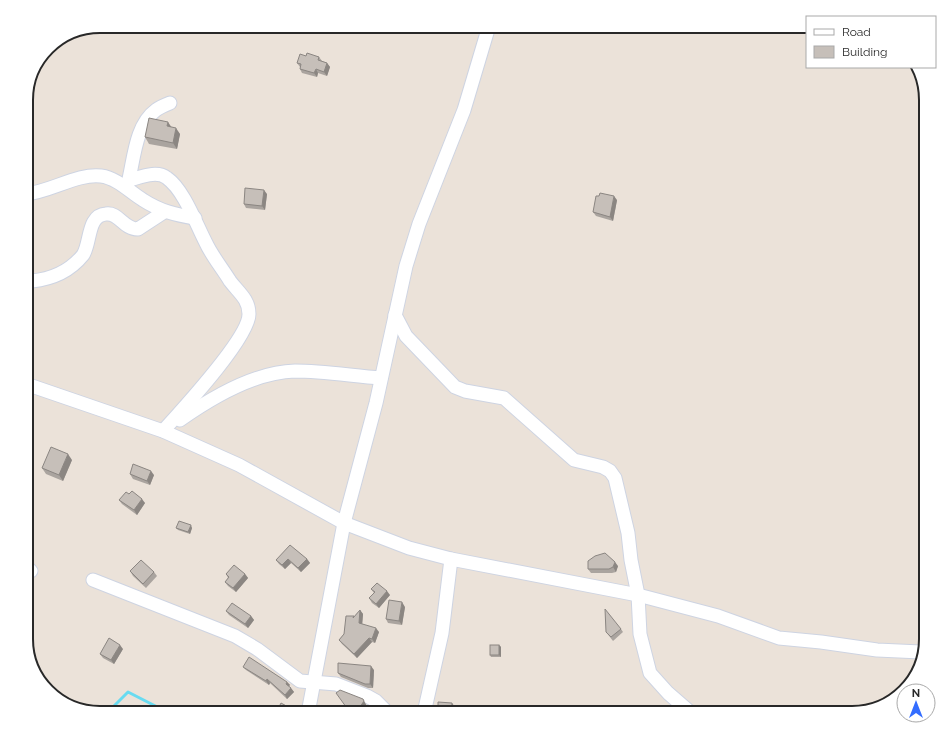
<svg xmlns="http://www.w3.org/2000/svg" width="952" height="739" font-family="Raleway,sans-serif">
<rect width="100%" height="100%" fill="#ebe2d9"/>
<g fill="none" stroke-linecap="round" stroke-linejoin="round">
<polyline stroke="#68dbf1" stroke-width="3" points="107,713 128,692 169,713"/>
<defs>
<g id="minor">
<path d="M129,180c12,-3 28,-10 38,-2 17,12 29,46 39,65 6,13 16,25 24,38 8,11 19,18 19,33 0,24 -68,97 -86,117"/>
<path d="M127,187c7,-24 7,-61 29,-77 4,-3 9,-5 14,-7"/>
<path d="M26,194c24,-2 52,-21 75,-18 16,2 29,16 42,24 17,11 33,15 52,18"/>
<path d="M26,277l6,4c20,-2 38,-10 51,-26 8,-12 4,-40 23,-41 13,-2 17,15 32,15l26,-17"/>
<polyline points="395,315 406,336 455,387 465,391 504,398 574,460 603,467 610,471 615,478 628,533 631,560 638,595 640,634 650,673 668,693 691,713"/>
<polyline points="26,384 163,431 239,465 344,523 409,548 451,559 638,595 718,616 779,638 821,642 877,650 921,652"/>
<path d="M180,420c31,-22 76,-48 115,-49 28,0 58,5 86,7"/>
<polyline points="26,566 31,571"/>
<polyline points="93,580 235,636 257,649 300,681 336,684 367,696 376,701 388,713"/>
<polyline points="308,713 344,523 376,403 406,266 419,224 464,110 489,26"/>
<polyline points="424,713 442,633 451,559"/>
</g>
</defs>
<use href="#minor" stroke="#ced4e2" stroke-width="15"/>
<use href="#minor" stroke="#fff" stroke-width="13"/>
</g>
<g fill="#aaa49f">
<polygon points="306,56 319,57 322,61 327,63 330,67 327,76 318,73 317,77 302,73 300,69 300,67 297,63"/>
<polygon points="171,127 180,134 177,149 149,144 145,137"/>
<polygon points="267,194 265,210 246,208 244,204"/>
<polygon points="617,200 613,221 596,216 593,212"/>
<polygon points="72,460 63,481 46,474 42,468"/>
<polygon points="130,474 154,475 150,485 133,479"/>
<polygon points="129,494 145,503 137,515 122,504 119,500"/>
<polygon points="176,528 192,528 190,534 178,530"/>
<polygon points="307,559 310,563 301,572 291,563 285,569 279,564 276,560"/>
<polygon points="618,566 616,572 612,573 591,573 588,569"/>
<polygon points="130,571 154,572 157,576 146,588 133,576"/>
<polygon points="226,574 245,574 248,578 236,592 228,586 225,582 228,578"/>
<polygon points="371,589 390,595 379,608 372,603 369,598 374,593"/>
<polygon points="405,607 402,625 388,623 386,619"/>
<polygon points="360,610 363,614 362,624 379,632 375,643 372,642 357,658 342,644 339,640 344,634 354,616 354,617"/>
<polygon points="226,611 251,616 254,620 248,628 229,615"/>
<polygon points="621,629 623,632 613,641 606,632"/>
<polygon points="499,645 501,647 501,657 491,657 490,655"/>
<polygon points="123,649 114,664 103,658 100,654"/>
<polygon points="243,667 287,682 290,685 289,686 294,692 287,699 270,683 269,685 246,670"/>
<polygon points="374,670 373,688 368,688 341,677 338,673"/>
</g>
<g fill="#8b8682">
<polygon points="327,63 330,67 327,76 324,72"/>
<polygon points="316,69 318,73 317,77 314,73"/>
<polygon points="168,122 172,128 167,126"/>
<polygon points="176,128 180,134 177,149 173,143"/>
<polygon points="264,190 267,194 265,210 262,206"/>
<polygon points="614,196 617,200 613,221 610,217"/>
<polygon points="68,454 72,460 63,481 59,475"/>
<polygon points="151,471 154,475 150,485 147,481"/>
<polygon points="26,493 30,498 26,511"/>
<polygon points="142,499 145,503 137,515 134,510"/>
<polygon points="191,525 192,528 190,534 188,532"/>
<polygon points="288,559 291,563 285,569 282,565"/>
<polygon points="307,559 310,563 301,572 298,568"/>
<polygon points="615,562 618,566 616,572 613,567"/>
<polygon points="245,574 248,578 236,592 233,588"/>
<polygon points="387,591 390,595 379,608 376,604"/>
<polygon points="402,602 405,607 402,625 399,621"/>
<polygon points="360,610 363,614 362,627 359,623"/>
<polygon points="251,616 254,620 248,628 245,624"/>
<polygon points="376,628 379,632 375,643 372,639"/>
<polygon points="369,638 372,642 357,658 354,654"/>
<polygon points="120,645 123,649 114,664 111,660"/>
<polygon points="499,645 501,647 501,657 499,655"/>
<polygon points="371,666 374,670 373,688 370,684"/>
<polygon points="267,679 270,683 269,685 266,681"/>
<polygon points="287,682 290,685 288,687 286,684"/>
<polygon points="291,688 294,692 287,699 285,695"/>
<polygon points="363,699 368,708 365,713 356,713"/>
<polygon points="452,703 455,707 454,713 451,713"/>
<polygon points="290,708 293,713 288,713"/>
</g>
<g fill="#c6bfb9" stroke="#8b8682">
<polygon points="307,53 319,57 318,60 327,63 324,72 316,69 314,73 300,69 301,64 297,63 300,54 306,56"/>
<polygon points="149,118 168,122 167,126 176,128 173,143 145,137"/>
<polygon points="245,188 264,190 262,206 244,204"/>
<polygon points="600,193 614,196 610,217 593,212 596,196 599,196"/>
<polygon points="51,447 68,454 59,475 42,468"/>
<polygon points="133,464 151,471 147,481 130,474"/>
<polygon points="132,491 142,499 134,510 119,500 126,492 129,494"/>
<polygon points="179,521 191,525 188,532 176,528"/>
<polygon points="290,545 307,559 298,568 288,559 282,565 276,560"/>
<polygon points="605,553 615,562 613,567 609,569 588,569 588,561 595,556"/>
<polygon points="141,560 154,572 143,584 130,571"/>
<polygon points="234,565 245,574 233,588 225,582 229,577 226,574"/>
<polygon points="377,583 387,591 376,604 369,598 375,592 371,589"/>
<polygon points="389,600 402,602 399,621 386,619"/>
<polygon points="232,603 251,616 245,624 226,611"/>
<polygon points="605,609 621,629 611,637 606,632"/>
<polygon points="360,610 359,623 376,628 372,639 369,638 354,654 339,640 344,634 346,616 354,616 353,618"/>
<polygon points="109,638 120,645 111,660 100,654"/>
<rect x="490" y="645" width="9" height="10"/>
<polygon points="249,657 287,682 286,684 291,688 285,695 267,679 266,681 243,667"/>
<polygon points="338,663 371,666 370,684 365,684 338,673"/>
<polygon points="340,690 363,699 364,701 356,713 349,713 349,711 336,693"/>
<polygon points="438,702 452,703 451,713 434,713 435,707 438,707"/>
<polygon points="281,703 290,708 288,713 276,713"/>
</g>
<path d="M0 0H952V739H0ZM100 33H852A67 67 0 0 1 919 100V639A67 67 0 0 1 852 706H100A67 67 0 0 1 33 639V100A67 67 0 0 1 100 33Z" fill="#fff" fill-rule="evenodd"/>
<path fill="none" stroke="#282828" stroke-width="2" d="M100 33H852A67 67 0 0 1 919 100V639A67 67 0 0 1 852 706H100A67 67 0 0 1 33 639V100A67 67 0 0 1 100 33Z"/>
<rect x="806" y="16" width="130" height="52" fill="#ffffff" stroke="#a9a9a9"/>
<rect x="814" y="29" width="20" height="6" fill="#ffffff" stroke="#a9a9a9"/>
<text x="842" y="36" font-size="12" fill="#282828">Road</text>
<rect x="814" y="46" width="20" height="12" fill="#c6bfb9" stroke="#a9a9a9"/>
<text x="842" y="56" font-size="12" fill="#282828">Building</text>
<g transform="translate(916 703)"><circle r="19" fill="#ffffff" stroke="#a9a9a9"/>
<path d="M0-3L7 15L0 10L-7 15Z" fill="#336dff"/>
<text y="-6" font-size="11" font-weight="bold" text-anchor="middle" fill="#282828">N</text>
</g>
</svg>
